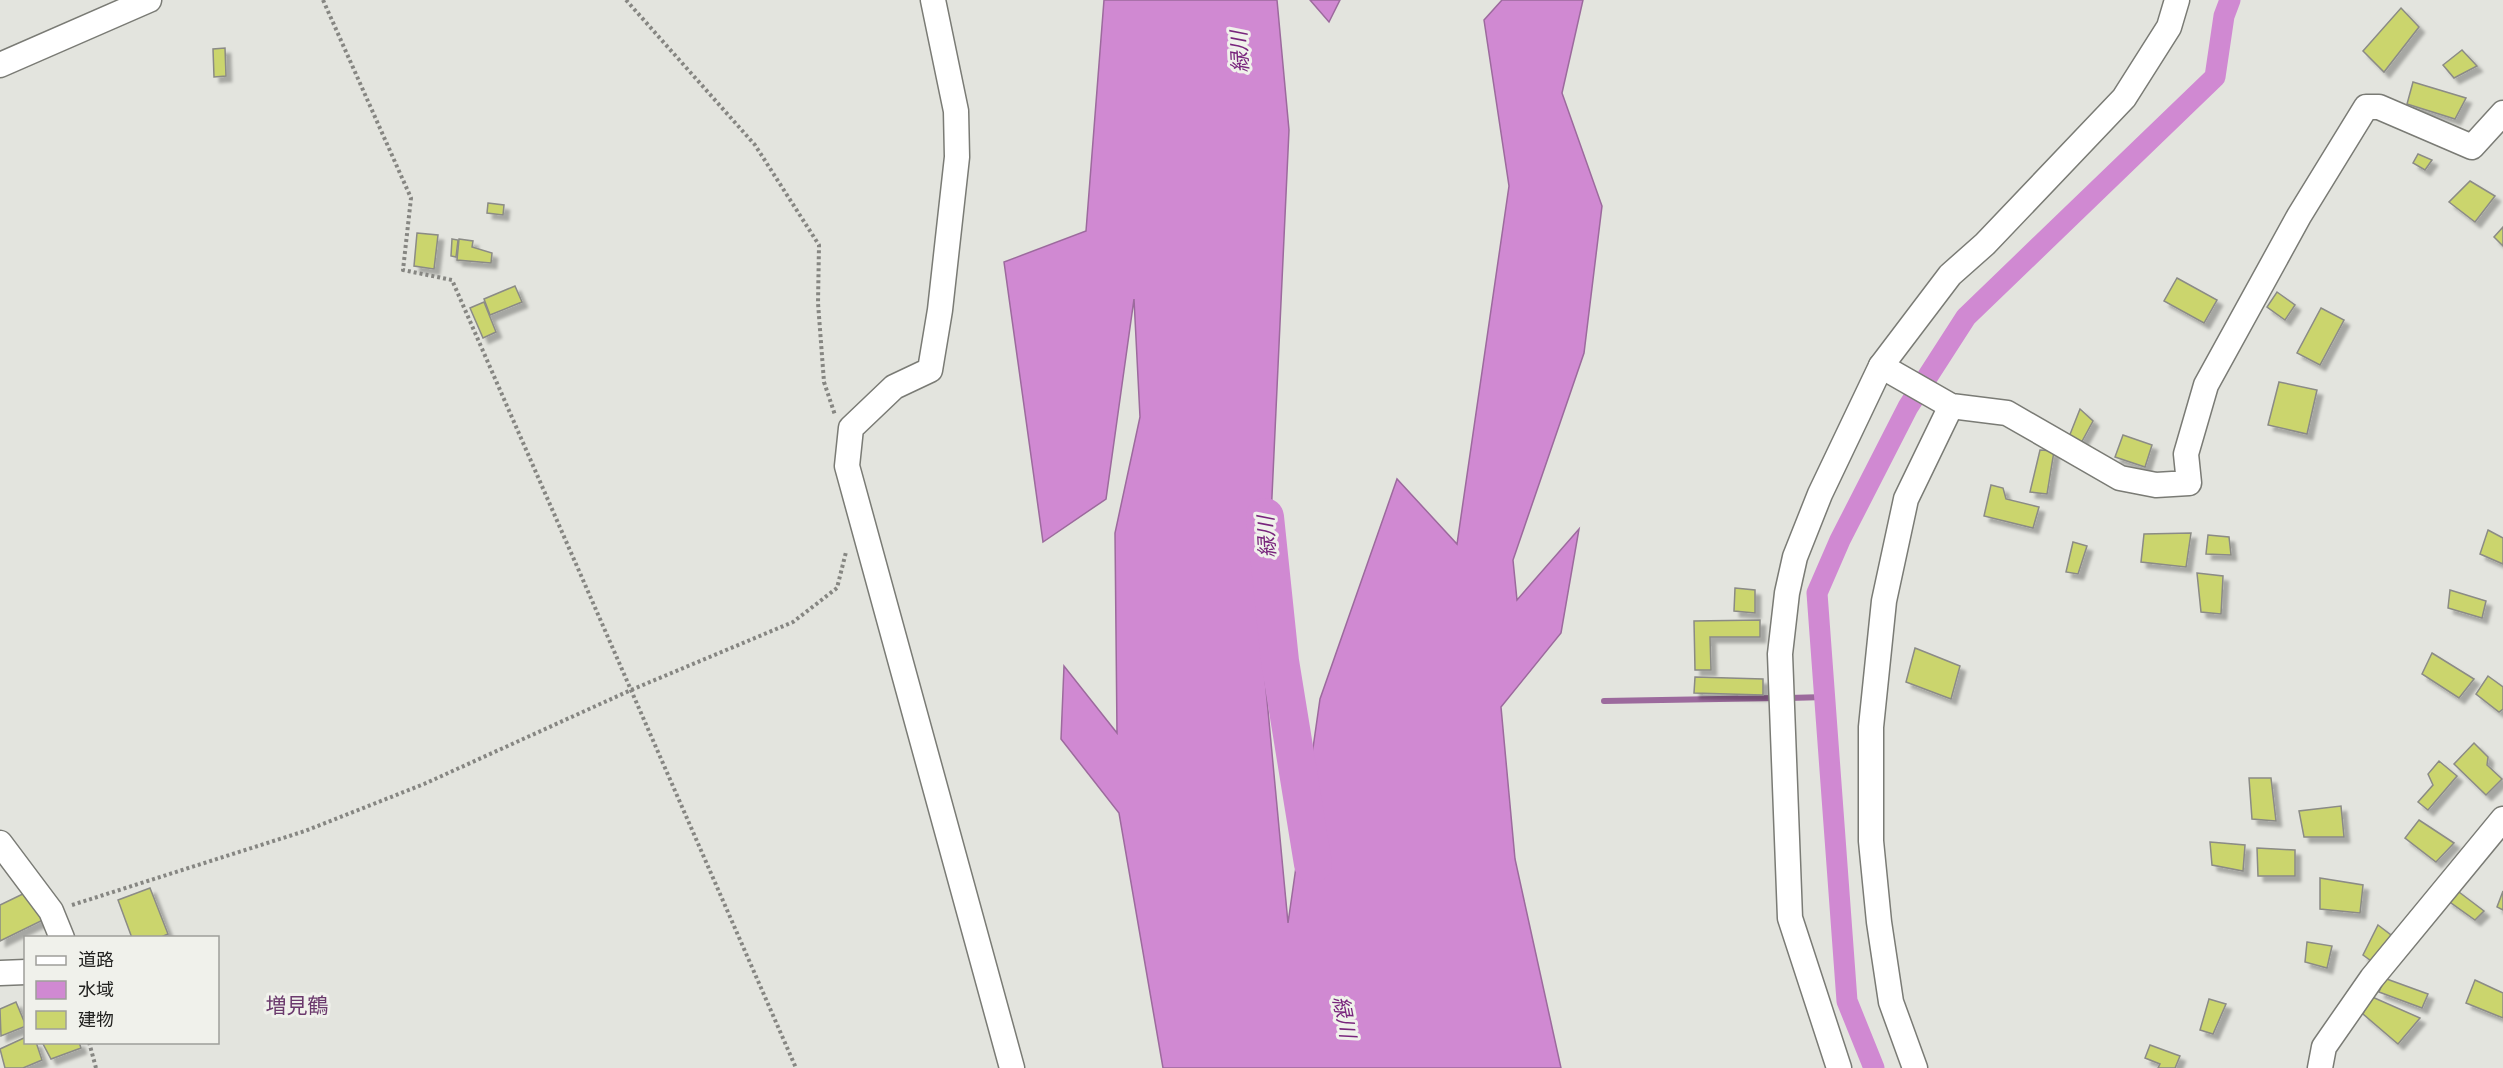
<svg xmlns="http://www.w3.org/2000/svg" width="2503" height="1068" font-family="Roboto,'Noto Sans JP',sans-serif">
<defs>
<filter id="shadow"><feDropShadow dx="5.5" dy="5.5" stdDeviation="1.5" flood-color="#0004"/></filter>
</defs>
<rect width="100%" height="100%" fill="#e3e4de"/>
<g fill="#d089d2" stroke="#9c6a9d" stroke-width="1.5">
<polygon points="1104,0 1277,0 1289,130 1264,668 1288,923 1320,699 1397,479 1457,544 1509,186 1484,20 1502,0 1583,0 1562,93 1602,206 1584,353 1513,560 1517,600 1579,529 1561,633 1501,707 1515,859 1561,1068 1163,1068 1119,813 1061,739 1064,666 1117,733 1115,533 1140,417 1134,299 1106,499 1043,542 1004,262 1086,231"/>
<polygon points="1310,0 1340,0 1329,22"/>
</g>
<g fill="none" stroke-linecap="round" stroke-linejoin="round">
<g stroke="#9c6a9d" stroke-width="6">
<polyline points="1788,698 1826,697"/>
<polyline points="1604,701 1777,698"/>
</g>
<polyline stroke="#d089d2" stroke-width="21" points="1874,1068 1847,1001 1817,593 1840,540 1908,407 1966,317 2215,77 2224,16 2230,0"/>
<polyline stroke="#d089d2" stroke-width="38" points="1265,517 1280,661 1313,864"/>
</g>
<g fill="#cbd56d" stroke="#8b8b86" stroke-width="1.5" filter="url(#shadow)">
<polygon points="2401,8 2419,27 2384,72 2363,51"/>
<polygon points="225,48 226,76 214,77 213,49"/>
<polygon points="2462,50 2477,66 2454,78 2443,65"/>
<polygon points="2413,82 2466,98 2455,119 2407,104"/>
<polygon points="2418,154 2432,160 2425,170 2413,163"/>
<polygon points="2470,181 2495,196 2475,222 2449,202"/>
<polygon points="488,203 504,205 503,215 487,213"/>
<polygon points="2503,227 2503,246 2494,237"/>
<polygon points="417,233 438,235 434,269 414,266"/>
<polygon points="452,239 458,240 456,257 451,256"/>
<polygon points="459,239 473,241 472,247 492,253 491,263 457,260"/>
<polygon points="2177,278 2217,300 2204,323 2164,301"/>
<polygon points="515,286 522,302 490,315 484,299"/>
<polygon points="2277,292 2295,305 2285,320 2267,307"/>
<polygon points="484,302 496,332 483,338 470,308"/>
<polygon points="2321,308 2344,320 2320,365 2297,353"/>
<polygon points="2279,382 2317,390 2307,434 2268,425"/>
<polygon points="2080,409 2093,421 2080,445 2069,437"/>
<polygon points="2123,435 2152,445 2145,467 2115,457"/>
<polygon points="2040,450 2054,451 2047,494 2030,492"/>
<polygon points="1991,485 2003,488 2006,499 2039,507 2033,528 1984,516"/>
<polygon points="2488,530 2503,538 2503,564 2480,554"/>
<polygon points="2191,533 2186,567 2141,562 2144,534"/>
<polygon points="2208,535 2229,537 2231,555 2206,554"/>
<polygon points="2073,542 2087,546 2078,574 2066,572"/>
<polygon points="2197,573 2223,576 2221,614 2201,612"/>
<polygon points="1735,588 1755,590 1755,613 1734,611"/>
<polygon points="2450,590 2486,601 2482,618 2448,608"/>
<polygon points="1760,620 1760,637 1710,637 1711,670 1695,670 1694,621"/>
<polygon points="1915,648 1960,666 1951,699 1906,682"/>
<polygon points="2432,653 2474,679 2459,698 2422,674"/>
<polygon points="2488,676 2503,687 2503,709 2499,712 2476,694"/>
<polygon points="1695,677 1763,679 1763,695 1694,693"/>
<polygon points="2474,743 2488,757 2487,765 2502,779 2486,795 2454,764"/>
<polygon points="2439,761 2457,776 2428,810 2418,802 2433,785 2428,774"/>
<polygon points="2249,778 2271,778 2276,821 2252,819"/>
<polygon points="2341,806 2344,837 2304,837 2299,811"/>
<polygon points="2419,820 2454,843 2436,862 2405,838"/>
<polygon points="2210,842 2245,845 2243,871 2212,865"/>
<polygon points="2257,848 2295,850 2295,876 2258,876"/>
<polygon points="2320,878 2363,885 2360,913 2320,909"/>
<polygon points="150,888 168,934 159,938 132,938 118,900"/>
<polygon points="2455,889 2484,911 2475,920 2447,900"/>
<polygon points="31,890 45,919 0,941 0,905"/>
<polygon points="2503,891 2503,910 2497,907"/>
<polygon points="2378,925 2391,935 2374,963 2363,955"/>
<polygon points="2307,942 2332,946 2327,968 2305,962"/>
<polygon points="2384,978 2428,994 2422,1008 2379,992"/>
<polygon points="2475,980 2503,993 2503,1018 2466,1003"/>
<polygon points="2370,996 2420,1018 2398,1044 2363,1014"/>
<polygon points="2209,999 2226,1004 2213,1034 2200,1030"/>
<polygon points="16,1002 26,1026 1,1036 0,1009"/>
<polygon points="26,1037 26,1042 36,1042 42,1060 23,1068 5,1068 0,1049"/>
<polygon points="42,1042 79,1042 81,1048 51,1059"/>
<polygon points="2150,1045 2180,1056 2175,1068 2158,1068 2160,1064 2145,1058"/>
</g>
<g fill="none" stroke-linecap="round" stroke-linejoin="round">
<defs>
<g id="minor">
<polyline points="933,0 956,111 957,157 940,310 930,370 894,387 851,428 847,466 1012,1068"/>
<polyline points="0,65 149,0"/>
<polyline points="1881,366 1951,406 2007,413 2120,478 2156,485 2189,483 2186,454 2206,385 2299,216 2366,107 2379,107 2472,147 2503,113"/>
<polyline points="0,843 51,911 62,938"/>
<polyline points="0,973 26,972"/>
<polyline points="1839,1068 1790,918 1780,654 1787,593 1795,557 1820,494 1881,366 1950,275 1985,244 2124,98 2169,27 2177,0"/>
<polyline points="1915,1068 1891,1002 1879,922 1871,841 1871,727 1884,601 1906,499 1951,406"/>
<polyline points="2320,1068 2324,1047 2372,978 2503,819"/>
</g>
</defs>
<use href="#minor" stroke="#7a7b75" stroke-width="27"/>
<g stroke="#868682" stroke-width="4" stroke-dasharray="3 3" stroke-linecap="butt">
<polyline points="323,0 411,198 403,270 452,280 796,1068"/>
<polyline points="626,0 755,145 819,245 818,303 824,382 835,415"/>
<polyline points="72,905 305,831 424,784 631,690 793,622 837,588 846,552"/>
<polyline points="89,1042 96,1068"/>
</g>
<use href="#minor" stroke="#fff" stroke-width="24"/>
</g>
<g text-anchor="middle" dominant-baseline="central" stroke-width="6" stroke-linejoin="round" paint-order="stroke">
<g font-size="21" font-style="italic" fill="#78247c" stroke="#f0f1eb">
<text transform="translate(1240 52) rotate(-93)">緑川</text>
<text transform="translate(1267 537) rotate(-93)">緑川</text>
<text transform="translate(1344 1017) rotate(79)">緑川</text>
</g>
<g font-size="21" fill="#6b3a6d" stroke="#f0f1eb">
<text x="297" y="1006">増見鶴</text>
</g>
</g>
<rect x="24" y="936" width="195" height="108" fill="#f0f1eb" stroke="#9e9e9a" stroke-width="1.5"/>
<rect x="36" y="956" width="30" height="9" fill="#ffffff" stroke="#9e9e9a" stroke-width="1.5"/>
<text x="78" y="966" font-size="18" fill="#222220">道路</text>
<rect x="36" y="981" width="30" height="18" fill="#d089d2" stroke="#9e9e9a" stroke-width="1.5"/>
<text x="78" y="996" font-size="18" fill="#222220">水域</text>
<rect x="36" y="1011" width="30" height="18" fill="#cbd56d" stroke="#9e9e9a" stroke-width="1.5"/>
<text x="78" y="1026" font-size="18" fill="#222220">建物</text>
</svg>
